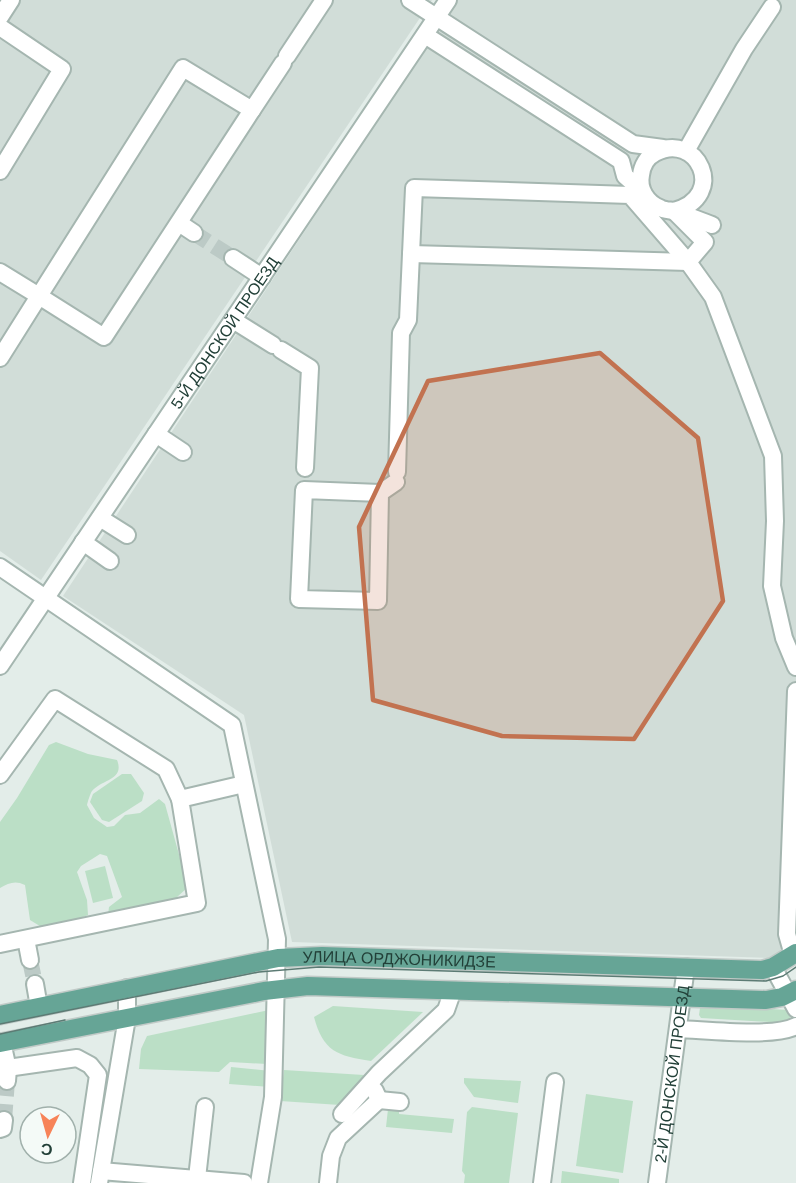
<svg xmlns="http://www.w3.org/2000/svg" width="796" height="1183" font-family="Helvetica,sans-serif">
<rect width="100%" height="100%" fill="#e3ede9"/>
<g fill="#d1ddd8">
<polygon points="0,0 432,0 41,580 0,551"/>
<polygon points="458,0 796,0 796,942 780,953 768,958 292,942 244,715 63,596"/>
</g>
<g fill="#bbdfc6">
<path d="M56,742l32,12 29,6c8,20 -15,19 -25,31 -2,3 -4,10 -5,14l7,13 13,9 7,-1 11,-11 15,-2 19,-14 6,5 23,83 -12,11 -68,17 1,-8 13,-10 -15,-41 -7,-2 -19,12 -4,6 10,28 1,15 -40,16 -18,-11 -5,-35c-10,-5 -16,-2 -25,3v-66l17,-24 32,-53z"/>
<polygon points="122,774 131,774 144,793 142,801 109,822 102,820 90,802 93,794"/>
<polygon points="105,866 113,898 93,903 85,871"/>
<path d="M702,1005l86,5c3,5 3,8 -1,13l-86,-5 -2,-3 1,-7z"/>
<path d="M333,1006l90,6 -52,49c-34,-5 -48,-10 -57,-44z"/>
<polygon points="269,1010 267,1064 230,1062 219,1072 139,1069 141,1049 147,1036"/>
<polygon points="231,1067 271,1071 270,1087 229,1084"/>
<polygon points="284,1070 364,1075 340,1105 280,1101"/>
<polygon points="464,1078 521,1081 518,1103 474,1097 464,1083"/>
<polygon points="586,1094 633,1101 623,1173 576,1166"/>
<polygon points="399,1107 399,1114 454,1119 452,1133 386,1127 388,1109"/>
<polygon points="472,1107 518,1113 509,1183 464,1183 465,1175 462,1171 467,1112"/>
<polygon points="562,1171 619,1179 619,1183 561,1183"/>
</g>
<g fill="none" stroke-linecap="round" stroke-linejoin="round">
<g stroke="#bccac6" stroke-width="16" stroke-dasharray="16 8" stroke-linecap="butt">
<polyline points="194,233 233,258"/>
<polyline points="30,960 35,984"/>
<polyline points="4,1120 7,1081"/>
</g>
<defs>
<g id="minor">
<polyline points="410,0 633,144 663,148"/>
<polyline points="0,17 11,0"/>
<polyline points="0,27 62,69 0,171"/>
<polyline points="425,35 621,161 625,176 642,191"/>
<polyline points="287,56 324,0"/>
<polyline points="686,151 744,49 772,7"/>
<path d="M674,211c55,-15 23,-81 -19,-58 -8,4 -13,13 -14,22 -3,14 6,28 19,33 5,3 12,2 18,4 11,4 23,9 34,13"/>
<polyline points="179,223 194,233"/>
<polyline points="411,254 688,262 705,242 674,211"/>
<polyline points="233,258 262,277"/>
<polyline points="0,272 39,296 183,68 252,110 283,63"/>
<polyline points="233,320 273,345"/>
<polyline points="281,350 310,368 305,468"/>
<polyline points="0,358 39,296 104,337 252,110"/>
<polyline points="156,434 183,452"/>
<polyline points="397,472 401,333 408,320 414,188 630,195 688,262 713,297 773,456 775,521 772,586 784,638 796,667"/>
<polyline points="380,493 304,490 299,599 378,601 380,493 396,482"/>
<polyline points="100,518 127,535"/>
<polyline points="83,542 110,561"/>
<polyline points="0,567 232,725 277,939 273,1097 259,1183"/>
<path id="s1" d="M0,666l448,-666"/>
<polyline points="0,775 55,699 166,769 180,799"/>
<polyline points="26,939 30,960"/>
<polyline points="0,944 197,903 180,799 244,784"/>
<polyline points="793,955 787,934 796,691"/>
<polyline points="773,967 796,1009"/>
<polyline points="35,984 39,1007"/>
<path d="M678,1029c29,1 95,9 118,-3"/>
<polyline points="2,1042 8,1069 7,1081"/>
<polyline points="0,1069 77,1058 90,1065 98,1075 82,1183"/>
<polyline points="379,1100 400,1102"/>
<polyline points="342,1114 379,1073 446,1010 453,990"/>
<polyline points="0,1129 3,1128 4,1120"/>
<polyline points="101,1171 244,1183"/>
<polyline points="197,1178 205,1107"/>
<polyline points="99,1183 127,1018 127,988"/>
<polyline points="328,1183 331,1156 338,1138 379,1100 375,1091 369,1085"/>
<polyline points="542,1183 555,1082"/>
<path id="s2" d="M657,1183l29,-216"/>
</g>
<g id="major">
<path id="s3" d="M0,1015l278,-57 44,-2 440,14 11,-3 23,-14"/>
<polyline points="0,1043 264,991 308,986 766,1000 782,997 796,990"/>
</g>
</defs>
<use href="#minor" stroke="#a5b6b0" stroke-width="20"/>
<use href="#major" stroke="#c1cac7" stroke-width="21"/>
<use href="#minor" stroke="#fff" stroke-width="16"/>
<use href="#major" stroke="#66a596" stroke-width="18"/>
<g stroke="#5c7b74" stroke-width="1.5">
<polyline points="0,1024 259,972 319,967 766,981 783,976 796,967"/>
<polyline points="0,1034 65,1020"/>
</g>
</g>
<path fill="#c27250" fill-opacity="0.2" stroke="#c27250" stroke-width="4.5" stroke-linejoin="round" d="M600,353l98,85 25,163 -89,138 -132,-3 -129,-36 -14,-173 69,-146z"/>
<g text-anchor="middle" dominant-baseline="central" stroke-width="5" stroke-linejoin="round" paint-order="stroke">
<g font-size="16" fill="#224038" stroke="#f4faf7">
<text stroke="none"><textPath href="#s1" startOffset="402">5-Й ДОНСКОЙ ПРОЕЗД</textPath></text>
<text stroke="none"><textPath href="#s3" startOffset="405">УЛИЦА ОРДЖОНИКИДЗЕ</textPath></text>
<text stroke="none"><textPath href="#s2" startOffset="110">2-Й ДОНСКОЙ ПРОЕЗД</textPath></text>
</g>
</g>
<g transform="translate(48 1135) rotate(185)"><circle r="28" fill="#f4faf7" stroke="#a0b0ab" stroke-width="1.5"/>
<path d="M0-4.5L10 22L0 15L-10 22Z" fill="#f78358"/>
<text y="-9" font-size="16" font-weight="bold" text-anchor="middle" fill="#224038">С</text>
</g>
</svg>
